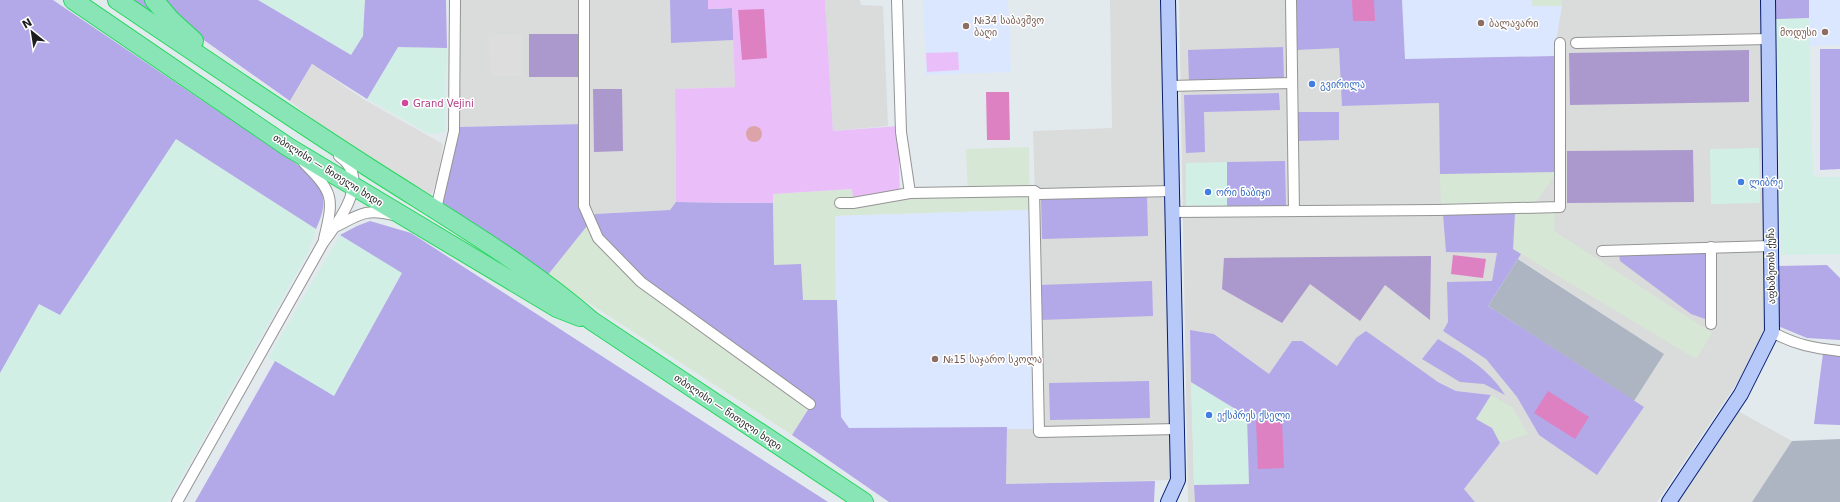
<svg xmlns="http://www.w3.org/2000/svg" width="1840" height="502" font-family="'DejaVu Sans','Noto Sans Georgian',sans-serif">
<rect width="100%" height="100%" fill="#e3eaee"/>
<g fill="#dadbdb" fill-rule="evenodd">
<polygon points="457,0 583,0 583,124 459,127"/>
<polygon points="589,0 670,0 671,43 734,40 735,87 675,89 676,202 670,210 595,214 587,202"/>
<polygon points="825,0 860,0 861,5 883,6 888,126 833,131"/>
<polygon points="1110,0 1160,0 1171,480 1006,484 1007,429 1042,429 1033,131 1112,128"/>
<path d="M1179,0h116l44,48 4,58 96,-3 1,44 20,-89 96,-2v-15l6,-41h199l4,328 -26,52 -82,122h-182l-11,-13 36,-46 -9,-48 -35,-4 -100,-53 -19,28 -35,-25h-10l-23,33 -54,-40 -25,-4 4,155 141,17h-147zM1554,231l28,20 130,82 -191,-79zM1519,259l145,95 -30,47 10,6 -105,28 -22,-38 -31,-38 -43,-28 5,-9 53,-37z"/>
<polygon points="1738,411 1792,441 1752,502 1675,502"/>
</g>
<g fill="#d2efe6">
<polygon points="258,0 365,0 363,36 351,55"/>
<polygon points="1809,18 1813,177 1840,177 1840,254 1781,255 1776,19"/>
<polygon points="398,47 447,48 445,132 429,134 367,99"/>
<polygon points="176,139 316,229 308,253 168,502 0,502 0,373 39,304 60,315"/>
<polygon points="1759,148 1760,203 1711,204 1710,149"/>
<polygon points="1227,162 1227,207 1186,208 1186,163"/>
<polygon points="340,235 402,272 334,396 268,358"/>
<polygon points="1191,382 1247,416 1249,484 1194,485"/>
</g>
<g fill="#d7e7d5">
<rect x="1532" y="0" width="30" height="6"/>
<polygon points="1029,147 1030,210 835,216 837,300 803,300 774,266 773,194 852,189 853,199 968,195 966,149"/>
<polygon points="1557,172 1536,202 1441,205 1440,174"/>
<polygon points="1555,210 1554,231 1712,333 1696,359 1513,249 1515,212"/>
<polygon points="587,226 640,285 809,407 792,435 547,276"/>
<polygon points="1491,395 1513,408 1528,434 1500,443 1492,428 1476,419"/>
</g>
<g fill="#dbe7ff">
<polygon points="923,0 1008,0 1011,72 926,75"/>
<polygon points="1402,0 1532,0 1532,6 1562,6 1556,41 1556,56 1405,59"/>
<polygon points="1809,0 1840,0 1840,45 1810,46"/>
<polygon points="1030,210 1034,429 1007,429 1007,427 845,429 836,418 835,216"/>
</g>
<g fill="#aeb5c2">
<polygon points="1518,259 1664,354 1634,401 1488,306"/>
<polygon points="1840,439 1840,502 1752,502 1792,441"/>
</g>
<g fill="#b3a8e8">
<path d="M0,0h53l251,169c21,22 25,31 12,60l-140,-90 -116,176 -21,-11 -39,69z"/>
<polygon points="133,0 145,0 156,16"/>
<polygon points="161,0 258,0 351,55 363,36 365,0 446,0 447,48 398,47 367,99 312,64 290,101 187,28"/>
<polygon points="670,0 708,0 708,9 732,8 734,40 671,43"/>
<polygon points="1295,0 1402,0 1405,59 1556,56 1557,172 1440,174 1439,103 1342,106 1339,48 1296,50"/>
<polygon points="1775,0 1809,0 1809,18 1776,19"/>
<polygon points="1283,47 1284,80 1189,83 1188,50"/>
<polygon points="1820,49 1840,49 1840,169 1820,170"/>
<polygon points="1279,93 1280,110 1204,112 1205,152 1186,153 1184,95"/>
<polygon points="1296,112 1339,112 1339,140 1296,141"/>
<polygon points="583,124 579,160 579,201 587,226 595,214 670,210 676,202 773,203 774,265 801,264 803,300 837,300 841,417 849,428 1007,427 1006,484 1155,481 1154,502 889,502 792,435 809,408 640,285 587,226 547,276 443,203 459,127"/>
<polygon points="1285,161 1286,206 1227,207 1227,162"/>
<polygon points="1147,195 1148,236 1042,239 1041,198"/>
<polygon points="1515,212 1513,249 1521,254 1488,306 1644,407 1597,475 1539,435 1517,397 1486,359 1443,331 1448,322 1447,282 1492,281 1497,253 1446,252 1443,214"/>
<polygon points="370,221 411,233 828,502 195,502 275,361 334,396 402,273 340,235 357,226"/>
<polygon points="1707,251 1708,320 1691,314 1620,261 1619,253"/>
<polygon points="1827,265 1840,278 1840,340 1807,338 1778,326 1777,266"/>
<polygon points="1152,281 1153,316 1040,320 1039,285"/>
<polygon points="1190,330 1214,334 1269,374 1292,341 1302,341 1337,366 1356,338 1366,331 1438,382 1456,391 1491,395 1476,419 1492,428 1500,443 1464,489 1475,502 1195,502 1194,485 1249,484 1247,416 1191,382"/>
<path d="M1438,339c26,16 51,30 67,56l-21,-11 -24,-2 -38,-23z"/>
<polygon points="1823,353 1840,355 1840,425 1814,424"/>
<polygon points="1149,381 1150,418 1050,420 1049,383"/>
</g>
<g fill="#ab98cd">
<rect x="529" y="34" width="49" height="43"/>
<polygon points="1749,50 1749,102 1570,105 1569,53"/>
<polygon points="593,89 622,89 623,151 594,152"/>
<polygon points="1693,150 1694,202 1567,203 1567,151"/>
<polygon points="1431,256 1430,320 1385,285 1360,321 1310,284 1282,323 1222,289 1224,258"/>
</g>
<g fill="#eabff9">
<polygon points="708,0 825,0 833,131 898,126 900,197 853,199 852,189 773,194 773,203 676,202 675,89 735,87 732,8 708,9"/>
<polygon points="958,52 959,70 927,72 926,53"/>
</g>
<g fill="#dd81c3">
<polygon points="1352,0 1374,0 1375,21 1353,21"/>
<polygon points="764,9 767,58 742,60 738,10"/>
<polygon points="986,92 1009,92 1010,140 987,140"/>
<polygon points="1453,255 1486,259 1483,278 1451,274"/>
<polygon points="1548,391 1589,417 1575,439 1534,413"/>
<polygon points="1282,420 1284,468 1258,469 1256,421"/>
</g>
<g fill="#ddd">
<polygon points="489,35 522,35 522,76 490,76"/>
<polygon points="312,64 363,99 443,144 438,177 430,198 335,137 290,101"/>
</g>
<circle fill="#dca3a9" cx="754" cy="134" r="8"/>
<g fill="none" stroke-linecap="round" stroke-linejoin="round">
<defs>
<g id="street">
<polyline points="584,0 584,206 598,238 641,282 810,404"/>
<polyline points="897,0 901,132 910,193"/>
<polyline points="1291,0 1294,211"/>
<polyline points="1576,43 1769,39"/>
<polyline points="1170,86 1292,83"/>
<path d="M304,163c30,30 30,35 20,76"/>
<polyline points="1034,191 1039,432 1177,429"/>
<polyline points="840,203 853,203 910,193 1034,191 1039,194 1172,191"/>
<polyline points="436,209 454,131 455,0"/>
<polyline points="1172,212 1438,210 1560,207 1560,43"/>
<path d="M335,227c24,-12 30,-19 58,-12"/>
<polyline points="1602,251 1771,246"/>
<polyline points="1711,324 1711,247"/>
<path d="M1772,332c24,13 41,16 68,19"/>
<path d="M177,502l146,-259c17,-23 49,-65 16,-87"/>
</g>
<g id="secondary">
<polyline points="1168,502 1178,480 1168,0"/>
<polyline points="1669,502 1741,394 1772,332 1768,0"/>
</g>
<g id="highway">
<polyline points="73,0 288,147 557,308 580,317"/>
<path d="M117,0c83,56 167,113 251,167 76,49 156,95 224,154l272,181"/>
<polyline points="154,0 171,20 194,41"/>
</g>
</defs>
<use href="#street" stroke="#949494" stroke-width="12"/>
<use href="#secondary" stroke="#061e72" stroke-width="16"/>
<use href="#highway" stroke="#25d75e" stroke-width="20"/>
<use href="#street" stroke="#fff" stroke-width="10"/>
<use href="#secondary" stroke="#b6c9f9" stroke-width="14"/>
<use href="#highway" stroke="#8ae5b6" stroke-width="18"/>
</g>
<g fill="#8d6e63" stroke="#fff" stroke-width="1.5">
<circle cx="1481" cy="23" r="4"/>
<circle cx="966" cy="26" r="4"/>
<circle cx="1825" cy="32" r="4"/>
<circle cx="935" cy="359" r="4"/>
</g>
<g fill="#3f7fe0" stroke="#fff" stroke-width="1.5">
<circle cx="1312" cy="84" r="4"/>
<circle cx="1741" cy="182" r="4"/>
<circle cx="1208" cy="192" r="4"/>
<circle cx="1209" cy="415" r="4"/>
</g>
<circle fill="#d1479c" stroke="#fff" stroke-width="1.5" cx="405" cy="103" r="4"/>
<g text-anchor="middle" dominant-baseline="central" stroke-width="3" stroke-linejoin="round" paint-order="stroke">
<g font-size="10" fill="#785e54" stroke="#fff" text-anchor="start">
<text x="974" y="20">№34 საბავშვო<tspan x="974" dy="12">ბაღი</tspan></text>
<text x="1489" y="23">ბალავარი</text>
<text x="1817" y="32" text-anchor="end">მოდუსი</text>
<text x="943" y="359">№15 საჯარო სკოლა</text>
</g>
<g font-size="10" fill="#366cbe" stroke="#fff" text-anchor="start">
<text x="1320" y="84">გვირილა</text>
<text x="1749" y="182">ლიბრე</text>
<text x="1216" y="192">ორი ნაბიჯი</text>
<text x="1217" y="415">ექსპრეს ქსელი</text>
</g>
<g font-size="10" fill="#b23c85" stroke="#fff" text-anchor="start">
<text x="413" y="103">Grand Vejini</text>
</g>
<g font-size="10" fill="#1d1d1d" stroke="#fff">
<text transform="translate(328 170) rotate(32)">თბილისი — წითელი ხიდი</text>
<text transform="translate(1771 266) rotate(-91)">აფხაზეთის ქუჩა</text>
<text transform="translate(728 412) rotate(34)">თბილისი — წითელი ხიდი</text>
</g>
</g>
<g transform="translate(32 32) rotate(330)" stroke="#ffffff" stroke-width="3" paint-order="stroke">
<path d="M0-3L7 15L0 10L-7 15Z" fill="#1d1d1d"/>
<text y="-6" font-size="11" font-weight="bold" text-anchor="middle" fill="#1d1d1d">N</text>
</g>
</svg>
